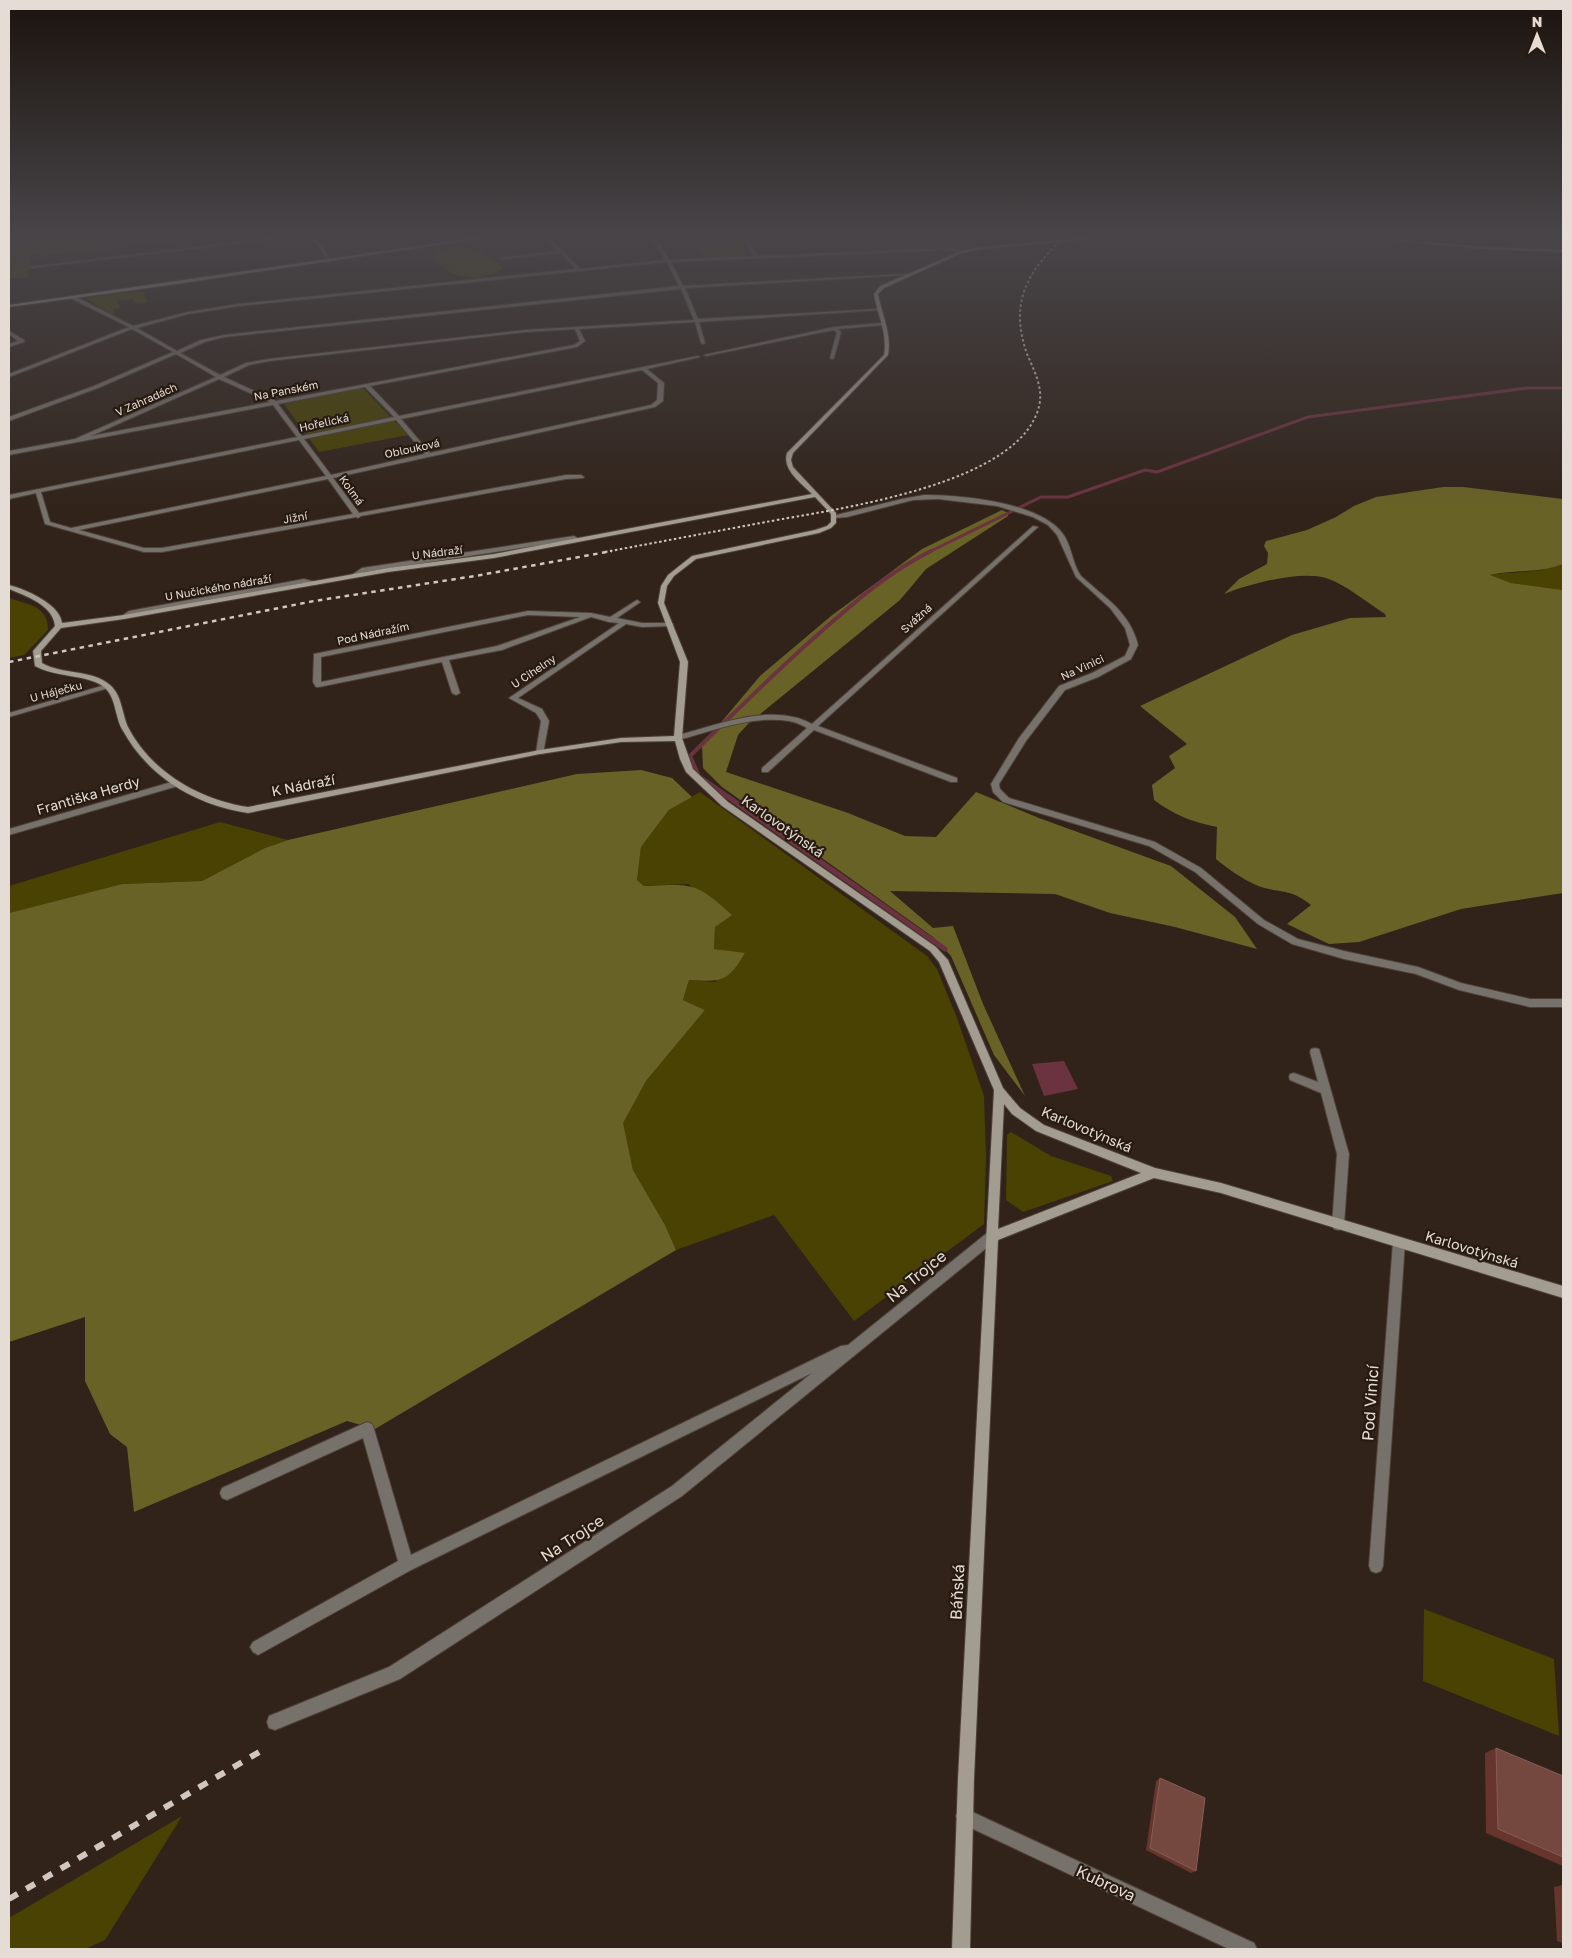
<svg xmlns="http://www.w3.org/2000/svg" width="1572" height="1958" font-family="'Golos Text',sans-serif">
<rect width="100%" height="100%" fill="#31231a"/>
<g fill="#494202">
<polygon points="9,237 213,237 40,256 42,253 32,254 27,278 9,278"/>
<polygon points="744,243 747,254 711,257 701,251 701,246"/>
<path d="M461,248l20,3 21,15v2c-10,10 -35,11 -47,6 -8,-3 -18,-11 -23,-17l6,-6z"/>
<polygon points="143,291 148,303 136,304 133,299 117,301 120,308 114,309 115,313 112,314 85,298"/>
<polygon points="357,388 364,389 408,435 319,452 284,404"/>
<path d="M1563,564v26l-52,-7 -22,-8c25,-4 50,-1 74,-11z"/>
<path d="M9,598c19,7 39,7 39,32l-24,25 -15,3z"/>
<polygon points="700,792 927,956 937,969 957,1018 984,1096 986,1157 984,1224 854,1321 774,1215 676,1250 665,1225 633,1170 622,1123 646,1081 705,1010 683,1000 689,980 715,982 745,954 714,949 715,927 689,884 644,886 637,880 641,847 669,810"/>
<polygon points="220,822 288,840 265,848 202,881 122,884 9,913 9,886"/>
<polygon points="1011,1132 1051,1156 1111,1176 1113,1181 1023,1212 1006,1200 1007,1135"/>
<polygon points="1424,1609 1554,1659 1559,1736 1423,1681"/>
<polygon points="182,1816 105,1940 85,1949 9,1949 9,1918"/>
</g>
<g fill="#696226">
<path d="M1443,487h20l100,12v65c-24,10 -49,5 -73,11l21,8 52,7v303l-102,16 -102,33 -30,2 -42,-20 24,-19c-22,-18 -33,-11 -55,-20 -15,-7 -28,-16 -40,-26l1,-32c-25,-5 -43,-12 -63,-27l-2,-15 23,-17 -6,-12 18,-12 -47,-38 152,-71 58,-17 36,-1 -1,-3c-19,-12 -38,-29 -59,-36 -26,-8 -77,6 -102,16l15,-15 28,-15 1,-11 -4,-7 2,-5 41,-11 29,-13 18,-11 22,-9z"/>
<polygon points="1002,510 1008,513 1008,516 926,569 900,600 748,724 738,735 726,772 848,813 905,836 936,837 976,792 1039,818 1171,866 1235,917 1257,949 1175,927 1110,913 1055,894 890,891 933,928 953,926 983,1004 1025,1096 994,1055 951,956 933,937 722,787 703,768 702,745 760,676 831,616 922,549"/>
<path d="M641,770l31,8 20,19 -23,13 -28,37 -4,33 7,6c48,-2 51,-5 88,29l-17,12 -1,22 31,4c-17,29 -23,29 -56,27l-6,20 22,10 -59,71 -23,42 10,47 32,55 11,25 -301,179 -28,-8 -213,91 -7,-65 -17,-13 -25,-53v-64l-76,25v-429l113,-29 80,-3 63,-33 23,-8 289,-66z"/>
</g>
<polygon fill="#6b3340" points="1064,1061 1078,1089 1044,1096 1032,1064"/>
<g fill="none" stroke-linecap="round" stroke-linejoin="round">
<polyline stroke="#6b3340" stroke-width="3" points="929,552 1041,497 1068,497 1145,470 1157,472 1308,417 1527,388 1563,388"/>
<path stroke="#6b3340" stroke-width="4" d="M705,781l-6,-5 -9,-20c41,-40 82,-81 125,-119 36,-32 73,-65 116,-86"/>
<polyline stroke="#6b3340" stroke-width="5" points="704,780 945,949"/>
<defs>
<g id="street">
<polygon points="280,237 291,237 32,268 30,267"/>
<polygon points="309,237 313,237 323,246 330,262 328,262 320,248"/>
<path d="M545,237h4l31,32 85,-9 -13,-23h4l13,23 84,-4 -9,-19h4l9,19 194,-8 12,4 -2,1 -10,-3 -280,12 12,24 222,-12 2,1 -222,13 13,31 180,-10 2,1 -181,12 6,21 -2,1 -2,-1 -6,-21 -116,7 6,12 -8,6 -207,39 29,30 299,-60 2,1 -53,12 17,14 -1,18 -8,6 -322,71 26,35 207,-38h15l3,2 -1,1 -17,1 -205,37 -3,2 -2,-1 -194,35h-18l-99,-28 -9,-31 -27,6v-4l288,-58 -24,-32 -264,50v-4l66,-12 141,-62 -40,-23 -78,34 -89,33v-4l85,-31 79,-34 -41,-23 -123,48v-3l120,-47 -59,-29v-2h4l59,30 55,-14 51,-8 337,-35 -15,-16 -59,6 -2,-1 58,-7zM667,262l12,24 -455,49 -23,5 -24,11 -40,-23 51,-14 51,-8zM681,289l13,31 -169,10 -256,29 -23,4 -26,12 -40,-22 25,-11 19,-5zM575,329l5,12 -6,4 -298,56 -52,-24 25,-12 20,-4 256,-29zM642,370l16,13 -1,17 -6,5 -221,48 -29,-34zM219,379l51,23 -179,34zM365,387l29,30 -92,19 -24,-32zM396,420l29,34 -94,21 -27,-36zM299,440l27,36 -255,52 -21,-6 -9,-30zM328,479l25,35 -191,34h-18l-65,-18z"/>
<polygon points="882,323 884,325 838,329 841,332 834,358 832,359 830,358 837,332 833,330 706,356 704,355 834,327"/>
<polygon points="9,331 24,340 24,342 9,347 9,344 18,341 9,334"/>
<path d="M924,495c37,0 116,7 139,39 9,12 9,30 18,42 5,5 12,10 17,15 19,15 34,30 40,54l-7,14 -33,18 -33,13 -39,51 -27,43 1,5 9,9 146,44 46,26 63,52 34,19 46,12 74,16 43,16 69,16h33v8h-33l-71,-17 -43,-16 -72,-15 -52,-15 -34,-20 -63,-52 -46,-26 -146,-44 -10,-10 -2,-8 28,-46 40,-52 33,-13 33,-17 5,-11 -5,-17 -15,-20 -34,-31 -19,-42 -9,-10 -15,-8 -36,-11 -59,-7 -25,1 -66,17 -12,1 -3,-2 70,-17z"/>
<path d="M1033,526l5,1 -220,199 139,52v4h-6l-137,-52 -46,42h-6v-4l45,-40c-5,-3 -12,-6 -18,-7 -37,-6 -76,10 -111,19l-4,-2 1,-2c35,-9 82,-28 118,-19 7,1 13,4 19,7z"/>
<polygon points="574,536 581,540 578,542 573,540 364,572 353,578 350,576 362,568"/>
<polygon points="304,579 319,583 316,585 304,583 131,615 124,619 120,617 129,611"/>
<path d="M637,600l3,2 -1,1 -22,15 25,5h29l2,1v2l-31,1 -16,-3 -108,74 24,11 7,12 -6,33h-3l-4,-2 5,-31 -5,-8 -27,-15 110,-75 -10,-1 -18,-5 -89,33 -53,10 11,33 -4,2 -4,-2 -10,-31 -123,25h-3l-3,-5 1,-28 214,-43 63,2 19,4zM528,615l52,2 -83,29 -176,36v-25z"/>
<polygon points="105,685 108,685 112,687 9,717 9,713"/>
<polygon points="175,781 179,784 178,786 9,835 9,829"/>
<polygon points="1315,1048 1319,1049 1320,1052 1349,1154 1344,1225 1342,1229 1338,1230 1334,1229 1332,1225 1337,1154 1321,1093 1290,1080 1289,1077 1290,1074 1294,1073 1318,1082 1310,1052 1311,1049"/>
<polygon points="991,1232 995,1233 997,1237 995,1241 682,1496 400,1679 275,1730 269,1728 267,1722 269,1716 389,1667 672,1486 812,1373 411,1570 258,1655 253,1652 250,1647 253,1642 398,1561 363,1438 227,1500 222,1498 220,1493 222,1488 367,1422 372,1424 374,1429 411,1555 841,1346 848,1345 987,1233"/>
<polygon points="1399,1237 1403,1238 1405,1242 1383,1566 1381,1571 1376,1573 1371,1571 1369,1566 1393,1242 1395,1238"/>
<polygon points="964,1808 1254,1943 1257,1949 1229,1949 958,1822 956,1816 958,1810"/>
</g>
<g id="secondary">
<polygon points="481,237 490,237 170,285 9,307 9,305"/>
<path d="M1096,237h14l-128,12 -20,4 -78,35 -6,6c4,21 14,40 10,61l-95,98 -2,7 2,7 43,46v10l-5,5 -12,5 -123,26 -22,17 -7,10 -3,17 24,59 -6,76 11,31 35,33 208,145 12,13 55,128 17,20 24,17 111,43 66,15 342,103v12l-342,-105 -67,-15 -156,62 -24,539 -4,170h-18l6,-170 36,-689 -55,-128 -9,-11 -208,-145 -36,-34 -6,-13 -5,-18 -54,1 -81,12 -292,59c-53,-8 -100,-36 -126,-84 -7,-12 -6,-32 -18,-42 -17,-13 -48,-9 -69,-21l-2,-15 22,-25c-2,-21 -29,-30 -46,-37v-4c16,4 51,19 53,38l62,-8 264,-47 106,-14 318,-60c-11,-11 -30,-24 -25,-41l97,-98c4,-21 -7,-41 -10,-61l6,-8 81,-35 21,-4zM815,497l16,17v8l-4,4 -12,4 -123,26 -24,19 -7,11 -3,17 22,59 -6,74 -53,2 -81,12 -292,57c-48,-7 -97,-35 -120,-80 -6,-13 -6,-32 -18,-42 -18,-16 -48,-10 -68,-22l-1,-12 20,-23 63,-9 264,-47 106,-14zM1004,1104l8,10 24,17 105,42 -143,56z"/>
<polygon points="1360,237 1485,247 1563,250 1563,252 1485,249"/>
</g>
</defs>
<use href="#street" stroke="#4e4138" stroke-width="2"/>
<use href="#secondary" stroke="#4e4138" stroke-width="2"/>
<use href="#street" fill="#76716a" fill-rule="evenodd"/>
<use href="#secondary" fill="#a39c91" fill-rule="evenodd"/>
<path stroke="#d0c7c0" stroke-width="2" stroke-dasharray="2.5 2.5" stroke-linecap="butt" d="M605,552c54,-10 107,-20 161,-30 68,-13 262,-37 274,-121 2,-16 -7,-33 -13,-47 -18,-52 0,-82 37,-117"/>
<polyline stroke="#d0c7c0" stroke-width="2.5" stroke-dasharray="4.5 4.5" stroke-linecap="butt" points="9,662 314,601 475,576 612,551"/>
<polyline stroke="#d0c7c0" stroke-width="6" stroke-dasharray="10 10" stroke-linecap="butt" points="9,1899 261,1751"/>
</g>
<g fill="#67352d">
<polygon points="1496,1748 1563,1776 1563,1866 1486,1833 1485,1753"/>
<polygon points="1160,1778 1196,1871 1191,1873 1146,1850 1156,1781"/>
<polygon points="1563,1885 1563,1943 1557,1941 1554,1887"/>
</g>
<g fill="#74473f" stroke="#865e57">
<polygon points="1496,1748 1563,1776 1563,1857 1498,1829"/>
<polygon points="1160,1778 1205,1798 1196,1871 1150,1848"/>
</g>
<linearGradient id="sky" x2="0" y2="1"><stop stop-color="#1b130e"/><stop offset="0.46" stop-color="#484549"/><stop offset="1" stop-color="#484549" stop-opacity="0"/></linearGradient>
<rect width="1572" height="511" fill="url(#sky)"/>
<g text-anchor="middle" dominant-baseline="central" stroke-width="4.5" stroke-linejoin="round" paint-order="stroke">
<g font-size="11" fill="#e5dcd6" stroke="#271a11">
<text transform="translate(286 390) rotate(-11)">Na Panském</text>
<text transform="translate(146 399) rotate(-24)">V Zahradách</text>
<text transform="translate(324 422) rotate(-12)">Hořelická</text>
<text transform="translate(412 448) rotate(-12)">Oblouková</text>
<text transform="translate(352 490) rotate(54)">Kolmá</text>
<text transform="translate(295 517) rotate(-10)">Jižní</text>
<text transform="translate(437 552) rotate(-7)">U Nádraží</text>
<text transform="translate(218 587) rotate(-10)">U Nučického nádraží</text>
<text transform="translate(916 618) rotate(-42)">Svážná</text>
<text transform="translate(373 633) rotate(-12)">Pod Nádražím</text>
<text transform="translate(1082 667) rotate(-25)">Na Vinici</text>
<text transform="translate(533 671) rotate(-34)">U Cihelny</text>
<text transform="translate(56 691) rotate(-15)">U Háječku</text>
</g>
<g font-size="14" fill="#e5dcd6" stroke="#271a11">
<text transform="translate(303 785) rotate(-11)">K Nádraží</text>
<text transform="translate(88 795) rotate(-16)">Františka Herdy</text>
<text transform="translate(783 826) rotate(35)">Karlovotýnská</text>
<text transform="translate(1087 1129) rotate(23)">Karlovotýnská</text>
<text transform="translate(1472 1249) rotate(17)">Karlovotýnská</text>
</g>
<g font-size="16" fill="#e5dcd6" stroke="#271a11">
<text transform="translate(916 1276) rotate(-39)">Na Trojce</text>
<text transform="translate(1370 1403) rotate(-86)">Pod Vinicí</text>
<text transform="translate(572 1538) rotate(-33)">Na Trojce</text>
<text transform="translate(957 1592) rotate(-87)">Báňská</text>
<text transform="translate(1106 1883) rotate(25)">Kubrova</text>
</g>
</g>
<rect width="1572" height="1958" fill="none" stroke="#e5dcd6" stroke-width="20"/>
<g transform="translate(1537 35)" stroke="#271a11" stroke-width="4" paint-order="stroke">
<path d="M0-4L9 19L0 12L-9 19Z" fill="#e5dcd6"/>
<text y="-8" font-size="14" font-weight="bold" text-anchor="middle" fill="#e5dcd6">N</text>
</g>
</svg>
